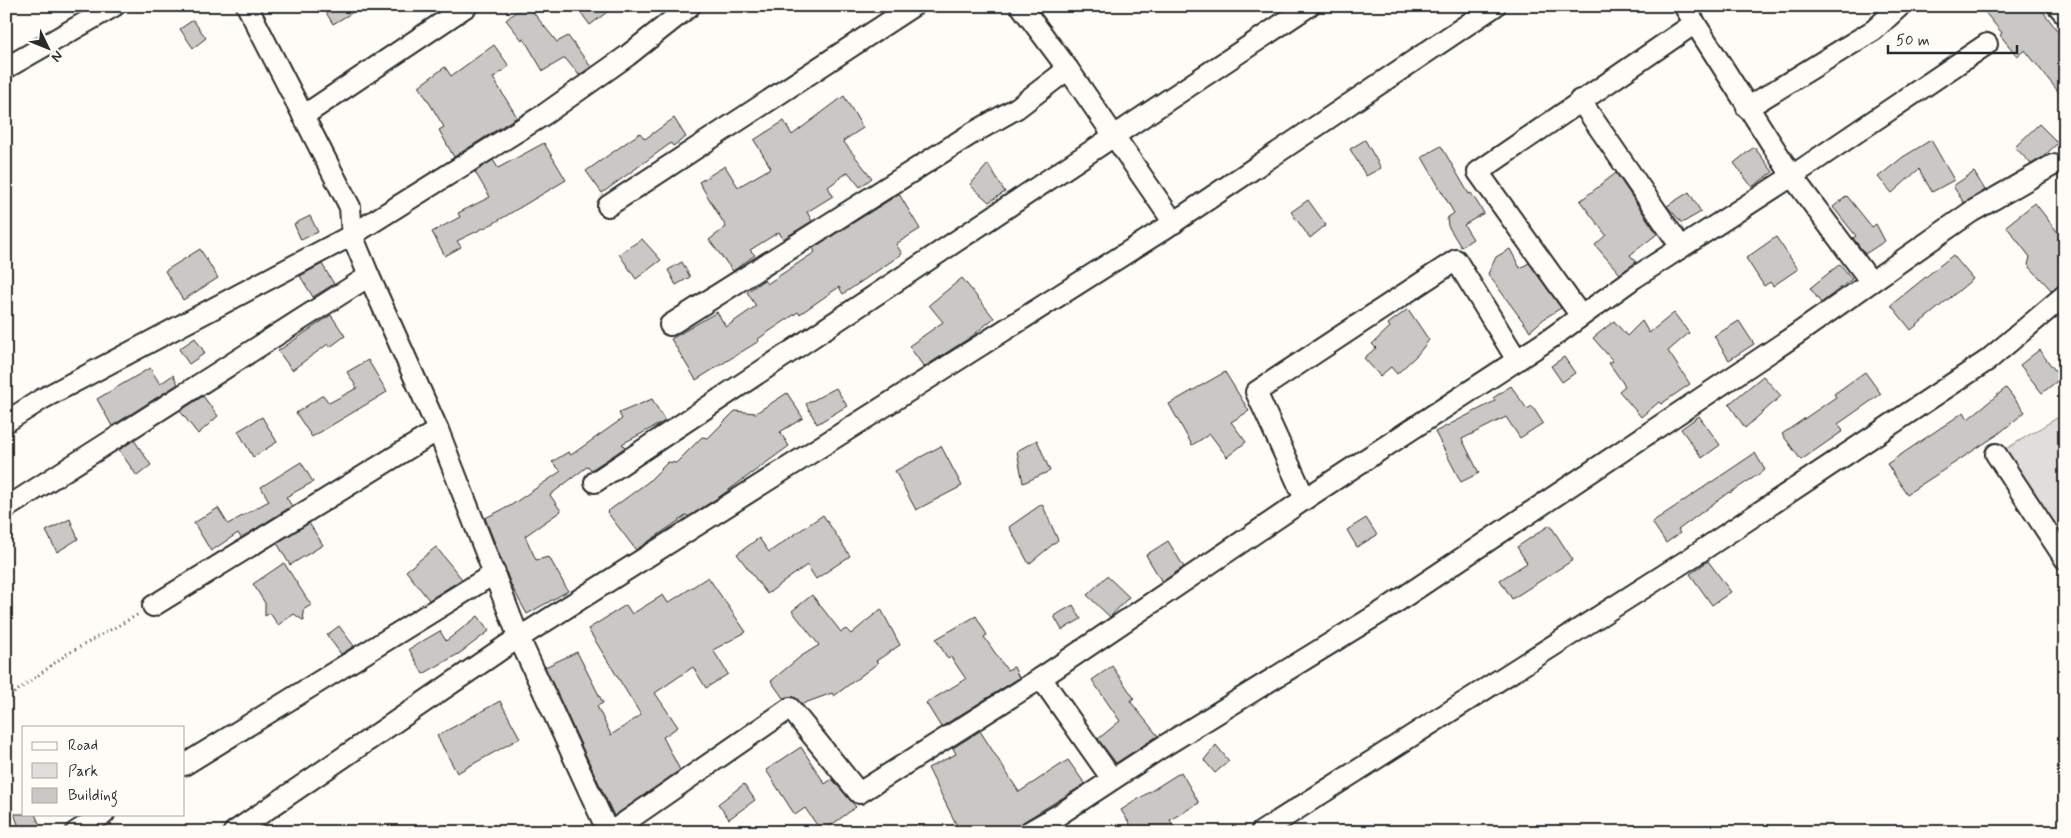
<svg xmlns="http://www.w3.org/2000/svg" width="2071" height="838" font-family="Mynerve,sans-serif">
<rect width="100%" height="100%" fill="#fdfcf7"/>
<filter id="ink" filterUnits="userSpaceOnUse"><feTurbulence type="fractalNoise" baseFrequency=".02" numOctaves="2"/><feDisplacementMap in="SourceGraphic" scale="10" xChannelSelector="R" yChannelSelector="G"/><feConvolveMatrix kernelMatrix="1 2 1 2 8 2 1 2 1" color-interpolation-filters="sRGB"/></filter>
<g filter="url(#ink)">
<polygon fill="#dfdeda" stroke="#858482" points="2065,413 2065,553 1996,455"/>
<g fill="#c9c8c4" stroke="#2b2b2b">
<polygon points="322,6 363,6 333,24"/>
<polygon points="523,6 528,6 557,42 568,36 591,67 579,75 565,58 543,71 524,39 522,40 506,20"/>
<polygon points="576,6 615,6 590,25"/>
<polygon points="1980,6 2039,6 2059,33 2065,29 2065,100 2025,50 2017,56 2000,35 2002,33"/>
<polygon points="193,20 206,38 193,48 180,29"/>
<polygon points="494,45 509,66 493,78 517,117 454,157 439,130 444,127 419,86 445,67 451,76"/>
<polygon points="844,96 863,128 843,141 872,178 860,187 848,172 828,187 833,196 807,212 812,221 783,239 779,232 750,250 755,255 733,271 709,240 726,227 699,182 725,166 738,187 771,168 754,140 784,121 792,135"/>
<polygon points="674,118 686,137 673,146 671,143 602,193 586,171 640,133 645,139"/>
<polygon points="2039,124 2058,143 2043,157 2031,164 2015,147"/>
<polygon points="1365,140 1381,168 1366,176 1350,149"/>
<polygon points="1931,140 1954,180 1932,192 1919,169 1892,193 1878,177 1903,157"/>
<polygon points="544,143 566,180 494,223 457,241 461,247 445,256 432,232 460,217 458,213 490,197 475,172 493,160 498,168"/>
<polygon points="1441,146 1469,194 1471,193 1484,213 1464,225 1473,239 1461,247 1448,226 1447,218 1454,213 1422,157"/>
<polygon points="1754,147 1773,172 1752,187 1734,163"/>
<polygon points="988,164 1005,192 989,202 970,185"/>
<polygon points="1974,172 1985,190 1964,203 1953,186"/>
<polygon points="1616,173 1657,234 1630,255 1636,262 1620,274 1595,245 1606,235 1580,201"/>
<polygon points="1689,192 1701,212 1682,223 1667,206"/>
<polygon points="899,194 920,229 896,244 902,254 843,294 839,287 800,314 798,312 758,339 759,341 696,380 671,339 717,312 726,327 756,306 747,292 764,280 767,284 815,252 813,248"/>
<polygon points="1847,196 1872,227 1876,224 1885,241 1865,254 1853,238 1856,236 1833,207"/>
<polygon points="1308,200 1326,225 1310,238 1291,212"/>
<polygon points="2035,203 2059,234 2065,229 2065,283 2052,291 2028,265 2030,257 2006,226"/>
<polygon points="310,216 318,232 301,240 294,224"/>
<polygon points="1776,237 1798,269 1773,286 1770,282 1764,286 1746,258"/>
<polygon points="642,239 661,260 636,279 619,254"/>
<polygon points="200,249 218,278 183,300 165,271"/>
<polygon points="1510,249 1520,268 1529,263 1561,308 1545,318 1530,331 1488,274 1496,257"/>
<polygon points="1953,255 1973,279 1911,330 1891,305"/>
<polygon points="682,262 690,277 676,285 668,270"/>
<polygon points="322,264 334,284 313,297 300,276"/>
<polygon points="1840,264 1852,279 1821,303 1810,288"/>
<polygon points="962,278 994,318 971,337 924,367 909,346 943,322 929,305"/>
<polygon points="1408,309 1429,340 1418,354 1397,374 1391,367 1380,376 1364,358 1376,348 1372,344 1390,327 1388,324"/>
<polygon points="1674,313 1689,333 1668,351 1690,384 1661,404 1659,402 1641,417 1619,391 1625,386 1609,363 1613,361 1593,338 1614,321 1627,336 1642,321 1649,333"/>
<polygon points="331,315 345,336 330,347 328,344 292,370 278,351"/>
<polygon points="1739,321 1754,344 1729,360 1714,336"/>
<polygon points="195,338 205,353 189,364 179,349"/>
<polygon points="2039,350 2061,378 2042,393 2020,365"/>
<polygon points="1564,357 1575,373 1562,382 1551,366"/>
<polygon points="368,360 387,392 312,437 296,413 323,395 329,403 357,388 347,372"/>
<polygon points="150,368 160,384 173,375 178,384 112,426 97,399"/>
<polygon points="1225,372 1249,411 1231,422 1246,442 1227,457 1210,434 1192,445 1169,404"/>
<polygon points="1865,372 1881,394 1838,424 1843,431 1801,460 1782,434 1836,397 1834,394"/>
<polygon points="1763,376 1781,396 1745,428 1729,404"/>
<polygon points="1511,386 1527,409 1532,406 1543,423 1520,438 1506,417 1462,439 1479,473 1461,482 1435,432 1495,401 1493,398"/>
<polygon points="836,388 847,406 817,424 806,404"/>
<polygon points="2006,388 2025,412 1997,435 1907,494 1887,464 1964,412 1968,419"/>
<polygon points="787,393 803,418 780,432 789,446 722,495 688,517 687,515 636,550 607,512 648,482 668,462 676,463 702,437 708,438 735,411 756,413"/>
<polygon points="203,396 218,416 198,434 180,411"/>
<polygon points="652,399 665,421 622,444 625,447 617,453 591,470 588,466 550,495 561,511 525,536 536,560 549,557 568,591 527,614 512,587 485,518 510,506 561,471 552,462 568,452 571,455 622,419 619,413"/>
<polygon points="1699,416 1720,445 1702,458 1681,429"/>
<polygon points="262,417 277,442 253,457 238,431"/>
<polygon points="134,440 151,465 137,476 119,450"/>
<polygon points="1037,440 1050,471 1023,483 1017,451"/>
<polygon points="941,446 962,486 916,510 895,471"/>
<polygon points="1755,453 1765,470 1730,493 1729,492 1678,530 1680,533 1666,543 1652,522"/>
<polygon points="301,462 313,482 286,497 292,506 241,538 238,533 211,551 194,523 218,508 228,524 269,501 261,487"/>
<polygon points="1042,504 1058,540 1029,564 1009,527"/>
<polygon points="823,515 850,556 816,579 807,565 767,594 737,554 759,538 769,552"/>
<polygon points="1366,518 1377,535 1357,547 1347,530"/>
<polygon points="70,519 78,539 57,552 46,531"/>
<polygon points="309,523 323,545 290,565 277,543"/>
<polygon points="1550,525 1573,560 1512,599 1500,580 1527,563 1517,547"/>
<polygon points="1168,541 1184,567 1162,582 1146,555"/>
<polygon points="436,547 462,579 429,600 406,571"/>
<polygon points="1708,561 1731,592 1712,605 1690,574"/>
<polygon points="284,563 311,605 303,610 304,621 294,614 278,625 270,613 265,616 265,603 253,584"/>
<polygon points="1107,576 1129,597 1110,617 1087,595"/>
<polygon points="708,577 746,632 713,650 728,674 706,688 693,667 655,693 678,727 663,737 680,770 614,816 545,667 577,652 603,703 597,706 611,735 641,715 588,629 626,605 632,614 663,595 668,603"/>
<polygon points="812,595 841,632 846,629 851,634 881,609 900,645 876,661 878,663 834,696 832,693 802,704 794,697 783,698 771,681 800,657 819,645 792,611"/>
<polygon points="1073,605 1081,619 1062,630 1054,616"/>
<polygon points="478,616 489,631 460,653 423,674 409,649 440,631 446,641"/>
<polygon points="976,616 987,635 984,637 1007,670 1014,667 1019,678 941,727 926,703 966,679 951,657 948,659 936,639"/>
<polygon points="339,626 354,646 341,654 327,635"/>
<polygon points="1112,666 1134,698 1130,701 1158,736 1116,763 1098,739 1120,721 1092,680"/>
<polygon points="500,701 520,738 457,773 437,736"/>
<polygon points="980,731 1019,792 1068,760 1085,784 1023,822 1017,832 960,832 928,768 956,754 953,748"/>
<polygon points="1216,745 1229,761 1215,773 1204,760"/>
<polygon points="801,747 825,784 832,779 856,807 822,832 805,808 795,815 766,770"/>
<polygon points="1181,772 1199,803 1170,820 1177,832 1135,832 1121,810"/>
<polygon points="744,784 755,800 729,819 718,804"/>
<polygon points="14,814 35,814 43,832 21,832"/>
</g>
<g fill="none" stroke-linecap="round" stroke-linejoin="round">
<defs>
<g id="minor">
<polyline points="247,6 350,207 352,235 369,276 438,430 519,638 608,832"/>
<polyline points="1021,6 1068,69 1174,223"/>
<polyline points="1684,6 1792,176 1871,282"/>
<polyline points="2058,6 2065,14"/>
<polyline points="6,68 114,6"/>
<polyline points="1580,100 1681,247"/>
<polyline points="1747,108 1874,30 1900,6"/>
<polyline points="303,116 467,6"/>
<polyline points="608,206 913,6"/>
<polyline points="1581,316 1478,172 1695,23"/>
<polyline points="670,325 971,134 1017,108 1068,69"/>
<polyline points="6,422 42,399 352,235 545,114 627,56 690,6"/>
<polyline points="1996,454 2065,559"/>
<polyline points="595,482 1309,6"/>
<polyline points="1305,499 1256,392 1456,260 1517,360"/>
<polyline points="6,508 369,276"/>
<polyline points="153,606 438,430"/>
<polyline points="1041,678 1112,779"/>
<polyline points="184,765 495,573"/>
<polyline points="76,832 104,814"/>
<polyline points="234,832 506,646 1161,231 1495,6"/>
<polyline points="611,832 790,708 859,793 1041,678 1305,499 1551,338 1634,278 1792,176 1987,44"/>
<polyline points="1029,832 1057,816 1159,749 1383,611 1797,334 1971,212 2053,165"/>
<polyline points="1261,832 1689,559 1988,360 2065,295"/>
</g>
</defs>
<use href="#minor" stroke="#2b2b2b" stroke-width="24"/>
<polyline stroke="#2b2b2b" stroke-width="3" stroke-dasharray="1 4" stroke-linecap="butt" points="6,699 67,654 139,614"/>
<use href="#minor" stroke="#fdfcf7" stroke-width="20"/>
</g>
</g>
<rect width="2071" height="838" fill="none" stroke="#fdfcf7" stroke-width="25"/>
<rect x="12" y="12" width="2046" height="813" fill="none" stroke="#2b2b2b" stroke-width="2" filter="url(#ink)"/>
<rect x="22" y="726" width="162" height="90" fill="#fdfcf7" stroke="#a9a8a5"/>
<rect x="32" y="742" width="25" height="8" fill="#fdfcf7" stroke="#a9a8a5"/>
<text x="68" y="750" font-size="15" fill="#2b2b2b">Road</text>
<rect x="32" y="763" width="25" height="15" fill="#dfdeda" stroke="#a9a8a5"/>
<text x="68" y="776" font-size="15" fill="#2b2b2b">Park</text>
<rect x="32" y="788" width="25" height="15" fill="#c9c8c4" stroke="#a9a8a5"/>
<text x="68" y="800" font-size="15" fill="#2b2b2b">Building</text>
<g transform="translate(48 48) rotate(133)" stroke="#fdfcf7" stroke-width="4" paint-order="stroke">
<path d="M0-4L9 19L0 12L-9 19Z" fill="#2b2b2b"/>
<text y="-8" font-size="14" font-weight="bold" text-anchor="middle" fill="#2b2b2b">N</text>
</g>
<path d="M1888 45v8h129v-8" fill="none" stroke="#2b2b2b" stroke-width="2.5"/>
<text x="1896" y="45" font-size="15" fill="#2b2b2b" stroke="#fdfcf7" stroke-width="4" paint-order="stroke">50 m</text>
</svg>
